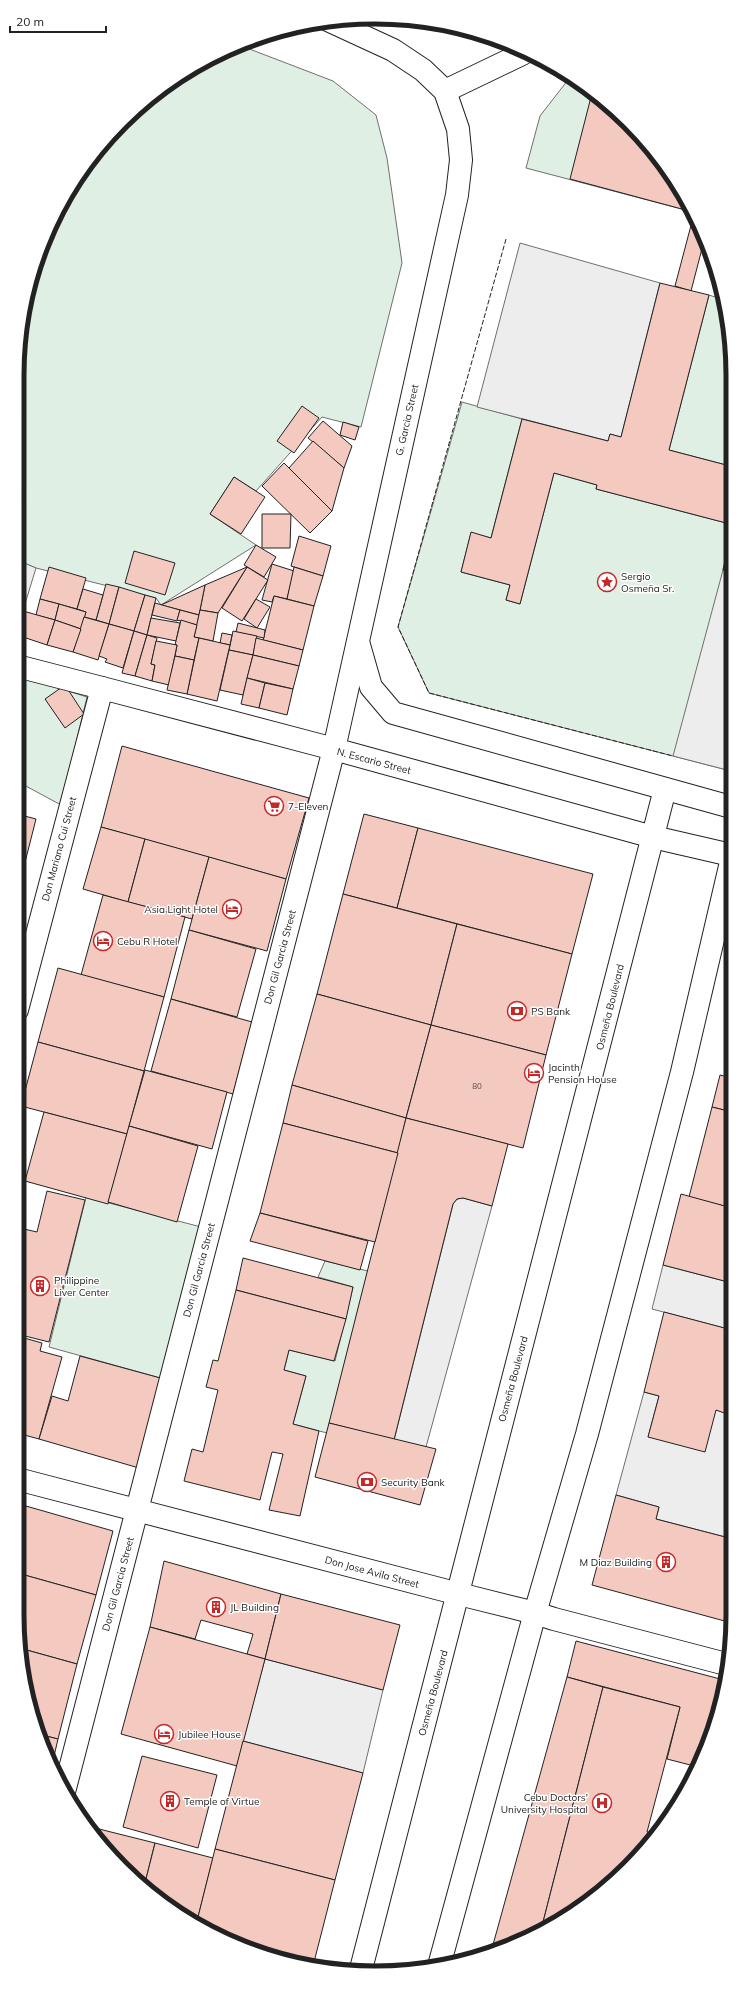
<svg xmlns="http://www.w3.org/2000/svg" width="750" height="1990" font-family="Mulish,sans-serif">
<rect width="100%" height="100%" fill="#fff"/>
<g fill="#e0efe3" stroke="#6f6f6f">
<polygon points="239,45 333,81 376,115 387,158 402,263 361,427 322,417 256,491 234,477 210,514 256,545 161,605 156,598 36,568 17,560 17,375 29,282 54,216 91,157 139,106 196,65"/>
<polygon points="571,76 644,139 693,212 526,168 540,116"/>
<polygon points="709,295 721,299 730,328 730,466 669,450"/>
<polygon points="462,402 522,419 491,538 471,533 461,572 510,585 506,600 520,604 554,473 597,485 596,489 730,524 730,539 723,570 730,572 731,771 429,693 398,627"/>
<polygon points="17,675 87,697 61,805 24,785 17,783"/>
<polygon points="86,1197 205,1228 164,1379 49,1347"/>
<polygon points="325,1261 368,1271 327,1433 293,1424 306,1376 284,1370 289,1350 335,1361 353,1287 318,1277"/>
</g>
<g fill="#ededed" stroke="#6f6f6f">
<polygon points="520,243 660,283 621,437 610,434 608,441 477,407"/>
<polygon points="17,560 36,568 17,630"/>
<polygon points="723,570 730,572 731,771 673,756"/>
<polygon points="463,1198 492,1206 426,1447 394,1440 453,1204 457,1199"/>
<polygon points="663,1265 732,1283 732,1330 652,1309"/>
<polygon points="644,1392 659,1396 648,1437 716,1410 733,1415 733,1539 656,1519 659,1507 616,1495"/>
<polygon points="265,1659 383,1690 363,1773 243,1741"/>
</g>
<g fill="#f3c9c0" stroke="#222">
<polygon points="592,93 644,139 693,212 570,179"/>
<polygon points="694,214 704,241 691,291 675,286"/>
<polygon points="660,283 709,295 669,450 730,466 730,524 596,489 597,485 554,473 520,604 506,600 510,585 461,572 471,532 491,538 522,419 608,441 610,434 621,437"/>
<polygon points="302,406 319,418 294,453 277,441"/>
<polygon points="323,421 352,446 344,468 308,438"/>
<polygon points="343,422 359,427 355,440 340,435"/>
<polygon points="313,441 344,468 332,511 289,468"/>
<polygon points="284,463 332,511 310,533 262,486"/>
<polygon points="234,477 265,497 241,534 210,514"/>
<polygon points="262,514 291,514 290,548 262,548"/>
<polygon points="299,536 331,546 323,576 291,566"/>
<polygon points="730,539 730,572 723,570"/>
<polygon points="256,545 276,557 264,577 244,565"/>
<polygon points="134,551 175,563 165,595 125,583"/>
<polygon points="272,564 294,571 287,599 274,596 272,602 262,600"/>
<polygon points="49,567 86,578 77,609 40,599"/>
<polygon points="247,567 268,580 242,621 222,608"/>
<polygon points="247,567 218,613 200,610 205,585"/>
<polygon points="294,567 323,576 314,606 287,599"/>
<polygon points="106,584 119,587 109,624 96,620"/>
<polygon points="205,585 199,615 161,605"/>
<polygon points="119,587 145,595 134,631 109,624"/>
<polygon points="83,589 103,595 96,620 84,617 86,612 77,609"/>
<polygon points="145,595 156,598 147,635 134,631"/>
<polygon points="274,596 314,606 303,650 263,640"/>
<polygon points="40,599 59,604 55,620 36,615"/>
<polygon points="256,599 270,607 257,628 244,619"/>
<polygon points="155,603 180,610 177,621 152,615"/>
<polygon points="59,604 86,612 81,629 55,620"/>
<polygon points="180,610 199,615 197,625 177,620"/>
<polygon points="200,610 218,613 213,641 194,637"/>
<polygon points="23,611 55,620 47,645 17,635"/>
<polygon points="84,617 109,624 98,660 73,652"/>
<polygon points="151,618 180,623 176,641 147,635"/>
<polygon points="55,620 81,629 73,652 47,645"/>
<polygon points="181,620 197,625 194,637 199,638 194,660 175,656 177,645 175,645"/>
<polygon points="238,623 265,630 264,638 236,632"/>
<polygon points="109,624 134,631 123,668 105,662 107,659 99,656"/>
<polygon points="134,631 147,635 135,676 122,673"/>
<polygon points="233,631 257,636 253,655 229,650"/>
<polygon points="222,633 232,635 230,645 220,643"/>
<polygon points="147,635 157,638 151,664 155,665 152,681 135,676"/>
<polygon points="199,638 230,645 217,701 187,694"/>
<polygon points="256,638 303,650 299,666 253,655"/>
<polygon points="156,641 177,645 169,685 152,681 155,665 151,664"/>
<polygon points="229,650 253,655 243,695 220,690"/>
<polygon points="253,655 299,666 293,689 247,678"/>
<polygon points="175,656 194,660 187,694 167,690"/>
<polygon points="247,678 265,683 259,708 241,704"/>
<polygon points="265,683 293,689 287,715 259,708"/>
<polygon points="65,685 84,714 65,728 45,699"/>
<polygon points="122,746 309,798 286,879 101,827"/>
<polygon points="17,783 24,785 18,811 17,811"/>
<polygon points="17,814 36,819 19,886 17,885"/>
<polygon points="364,814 418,828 397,908 343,894"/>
<polygon points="101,827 145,839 128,902 83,889"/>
<polygon points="418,828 593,874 572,954 397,908"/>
<polygon points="145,839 209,857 192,919 128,902"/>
<polygon points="209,857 286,879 267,951 189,930"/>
<polygon points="343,894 457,924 431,1025 317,994"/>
<polygon points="103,895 185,917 164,997 81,975"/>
<polygon points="457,924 572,954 546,1055 431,1025"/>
<polygon points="189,930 256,949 237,1017 171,999"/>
<polygon points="58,968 164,997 144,1071 38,1042"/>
<polygon points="317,994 431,1025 406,1118 292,1085"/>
<polygon points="171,999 252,1022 233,1094 151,1071"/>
<polygon points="431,1025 546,1055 523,1148 406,1118"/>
<polygon points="732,1028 732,1049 726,1048"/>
<polygon points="38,1042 144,1071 127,1134 21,1106"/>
<polygon points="145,1070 227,1092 212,1149 129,1126"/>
<polygon points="720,1075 731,1078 732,1076 732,1112 712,1107"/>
<polygon points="292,1085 406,1118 398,1153 283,1123"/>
<polygon points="712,1107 732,1112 732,1208 689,1197"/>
<polygon points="44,1112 127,1134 108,1204 25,1181"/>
<polygon points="406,1118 508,1144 492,1206 463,1198 457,1199 453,1204 394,1440 329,1423"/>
<polygon points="283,1123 398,1153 375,1242 260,1213"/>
<polygon points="129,1126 198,1146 177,1222 108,1202"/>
<polygon points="47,1191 85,1200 49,1342 17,1334 17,1236 22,1237 24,1229 37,1232"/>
<polygon points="681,1194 732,1208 732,1283 663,1265"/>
<polygon points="260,1213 368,1241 360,1270 250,1241"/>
<polygon points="243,1258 353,1287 346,1319 236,1290"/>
<polygon points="236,1290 346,1319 334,1361 289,1350 284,1370 306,1376 293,1424 319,1431 300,1516 269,1510 283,1454 272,1452 260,1500 184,1481 192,1449 203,1452 218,1390 206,1387 213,1360 218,1361"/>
<polygon points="664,1312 732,1330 732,1393 727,1414 716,1410 705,1452 648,1437 659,1396 644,1392"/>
<polygon points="17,1336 42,1343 40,1351 62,1357 39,1439 17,1433"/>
<polygon points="80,1356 164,1379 139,1468 39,1439 52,1396 68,1401"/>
<polygon points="329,1423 436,1449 420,1505 315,1477"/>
<polygon points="616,1495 659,1507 656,1519 733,1539 732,1623 592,1585"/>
<polygon points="17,1504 26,1506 17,1540"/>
<polygon points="26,1506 113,1531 96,1595 17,1573 17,1540"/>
<polygon points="164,1561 281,1594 265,1659 247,1654 253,1634 201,1620 195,1639 150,1627"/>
<polygon points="21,1574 96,1595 77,1664 23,1649 17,1615 17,1588"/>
<polygon points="281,1594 400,1625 383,1690 265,1659"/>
<polygon points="150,1627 265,1659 237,1766 121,1734"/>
<polygon points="576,1641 724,1680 721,1708 698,1767 667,1759 680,1707 567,1677"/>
<polygon points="23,1649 77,1664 58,1739 38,1734 36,1730"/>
<polygon points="567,1677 603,1687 541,1930 512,1946 491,1952"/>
<polygon points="603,1687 680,1707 647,1832 657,1835 574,1913 541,1930"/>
<polygon points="38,1734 58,1739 52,1765"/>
<polygon points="243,1741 363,1773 335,1880 215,1849"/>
<polygon points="142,1756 217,1775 198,1848 123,1827"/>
<polygon points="95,1828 155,1843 145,1883 106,1851 94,1834"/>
<polygon points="155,1843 213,1858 196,1925 145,1883"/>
<polygon points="215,1849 335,1880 313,1966 260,1954 196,1925"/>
</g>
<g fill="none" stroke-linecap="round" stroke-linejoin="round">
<defs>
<g id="minor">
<polyline points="445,91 522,54"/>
<polyline points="17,666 102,688"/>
</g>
<g id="tertiary">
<polyline points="17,1010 102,688 334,749 64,1792"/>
<polyline points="17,1479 459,1594 535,1613 554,1619 726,1664"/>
</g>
<g id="secondary">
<polyline points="328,20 393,50 423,70 445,91 458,129 461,160 457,195 334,749 653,837 731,855"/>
<polyline points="359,645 371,687 393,713 731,807"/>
<polyline points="439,1966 535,1613 587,1434 682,1072 731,862"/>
<polyline points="361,1969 665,789"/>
</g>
</defs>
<use href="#minor" stroke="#222" stroke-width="24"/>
<use href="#tertiary" stroke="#222" stroke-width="24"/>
<use href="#secondary" stroke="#222" stroke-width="24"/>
<use href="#minor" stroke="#fff" stroke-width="22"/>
<use href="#tertiary" stroke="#fff" stroke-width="22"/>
<use href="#secondary" stroke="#fff" stroke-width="22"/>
<polyline stroke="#222" stroke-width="1" stroke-dasharray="5 2" stroke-linecap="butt" points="506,239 398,627 429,693 673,756"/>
</g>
<defs>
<symbol id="sight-ring" viewBox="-11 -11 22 22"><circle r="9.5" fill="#fff" stroke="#c62828" stroke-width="1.5"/><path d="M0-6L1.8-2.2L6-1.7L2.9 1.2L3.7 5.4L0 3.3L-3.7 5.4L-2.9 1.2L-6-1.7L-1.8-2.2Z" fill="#c62828"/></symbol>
<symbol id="supermarket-ring" viewBox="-11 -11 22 22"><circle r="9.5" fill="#fff" stroke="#c62828" stroke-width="1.5"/><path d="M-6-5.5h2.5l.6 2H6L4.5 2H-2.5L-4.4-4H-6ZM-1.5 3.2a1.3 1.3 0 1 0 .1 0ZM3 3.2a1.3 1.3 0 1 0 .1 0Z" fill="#c62828"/></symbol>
<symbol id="hotel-ring" viewBox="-11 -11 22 22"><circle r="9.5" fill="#fff" stroke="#c62828" stroke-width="1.5"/><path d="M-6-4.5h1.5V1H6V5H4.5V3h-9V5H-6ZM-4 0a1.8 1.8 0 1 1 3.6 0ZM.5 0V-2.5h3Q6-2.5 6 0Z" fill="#c62828"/></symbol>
<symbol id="bank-ring" viewBox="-11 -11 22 22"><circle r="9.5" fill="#fff" stroke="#c62828" stroke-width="1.5"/><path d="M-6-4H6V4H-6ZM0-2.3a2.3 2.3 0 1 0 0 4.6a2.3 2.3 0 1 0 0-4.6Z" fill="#c62828"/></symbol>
<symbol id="building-ring" viewBox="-11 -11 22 22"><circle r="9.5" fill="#fff" stroke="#c62828" stroke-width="1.5"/><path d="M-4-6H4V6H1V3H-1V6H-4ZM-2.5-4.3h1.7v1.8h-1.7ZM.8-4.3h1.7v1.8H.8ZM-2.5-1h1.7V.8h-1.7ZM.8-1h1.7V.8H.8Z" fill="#c62828"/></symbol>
<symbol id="hospital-ring" viewBox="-11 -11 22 22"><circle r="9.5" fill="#fff" stroke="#c62828" stroke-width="1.5"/><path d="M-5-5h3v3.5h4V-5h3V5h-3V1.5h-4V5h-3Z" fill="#c62828"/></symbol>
</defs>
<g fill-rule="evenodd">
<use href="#sight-ring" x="596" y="571" width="22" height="22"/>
<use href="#supermarket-ring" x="263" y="795" width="22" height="22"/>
<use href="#hotel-ring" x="221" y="898" width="22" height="22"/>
<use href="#hotel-ring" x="92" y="930" width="22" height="22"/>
<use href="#bank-ring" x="506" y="1000" width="22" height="22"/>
<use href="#hotel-ring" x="523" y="1062" width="22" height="22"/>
<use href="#building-ring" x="29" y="1275" width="22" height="22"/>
<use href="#bank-ring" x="356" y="1471" width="22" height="22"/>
<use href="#building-ring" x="655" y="1551" width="22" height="22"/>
<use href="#building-ring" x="205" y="1596" width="22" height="22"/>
<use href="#hotel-ring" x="153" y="1723" width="22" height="22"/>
<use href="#building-ring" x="159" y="1790" width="22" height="22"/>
<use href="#hospital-ring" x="591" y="1792" width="22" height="22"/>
</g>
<g text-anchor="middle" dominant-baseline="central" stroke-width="3" stroke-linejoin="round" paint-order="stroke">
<g font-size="8" fill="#564c4a">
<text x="477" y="1086">80</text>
</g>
<g font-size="10" fill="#222" stroke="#fff">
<text transform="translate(407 420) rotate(-77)">G. Garcia Street</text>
<text transform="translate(374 761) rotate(15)">N. Escario Street</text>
<text transform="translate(59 849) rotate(-75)">Don Mariano Cui Street</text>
<text transform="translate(280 957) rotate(-75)">Don Gil Garcia Street</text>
<text transform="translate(610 1007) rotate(-76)">Osmeña Boulevard</text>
<text transform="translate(199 1270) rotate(-75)">Don Gil Garcia Street</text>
<text transform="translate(513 1379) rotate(-75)">Osmeña Boulevard</text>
<text transform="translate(372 1572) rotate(15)">Don Jose Avila Street</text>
<text transform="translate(118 1584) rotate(-75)">Don Gil Garcia Street</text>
<text transform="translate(433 1693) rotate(-75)">Osmeña Boulevard</text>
</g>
<g font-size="10" fill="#222" stroke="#fff" text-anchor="start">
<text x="621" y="576">Sergio<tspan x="621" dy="12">Osmeña Sr.</tspan></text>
<text x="288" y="806">7-Eleven</text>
<text x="218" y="909" text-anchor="end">Asia Light Hotel</text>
<text x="117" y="941">Cebu R Hotel</text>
<text x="531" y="1011">PS Bank</text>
<text x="548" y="1067">Jacinth<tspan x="548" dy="12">Pension House</tspan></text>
<text x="54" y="1280">Philippine<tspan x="54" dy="12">Liver Center</tspan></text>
<text x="381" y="1482">Security Bank</text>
<text x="652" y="1562" text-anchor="end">M Diaz Building</text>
<text x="230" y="1607">JL Building</text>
<text x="178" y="1734">Jubilee House</text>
<text x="588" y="1797" text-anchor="end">Cebu Doctors'<tspan x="588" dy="12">University Hospital</tspan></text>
<text x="184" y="1801">Temple of Virtue</text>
</g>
</g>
<path d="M0 0H750V1990H0ZM375 24H375A351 351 0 0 1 726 375V1615A351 351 0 0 1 375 1966H375A351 351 0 0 1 24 1615V375A351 351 0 0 1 375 24Z" fill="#fff" fill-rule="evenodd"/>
<path fill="none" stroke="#222" stroke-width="5" d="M375 24H375A351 351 0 0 1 726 375V1615A351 351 0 0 1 375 1966H375A351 351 0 0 1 24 1615V375A351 351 0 0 1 375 24Z"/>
<path d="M10 26v6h96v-6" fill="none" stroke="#222222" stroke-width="2"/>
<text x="16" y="26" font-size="12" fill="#222222" stroke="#ffffff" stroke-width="3" paint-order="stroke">20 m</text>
</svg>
